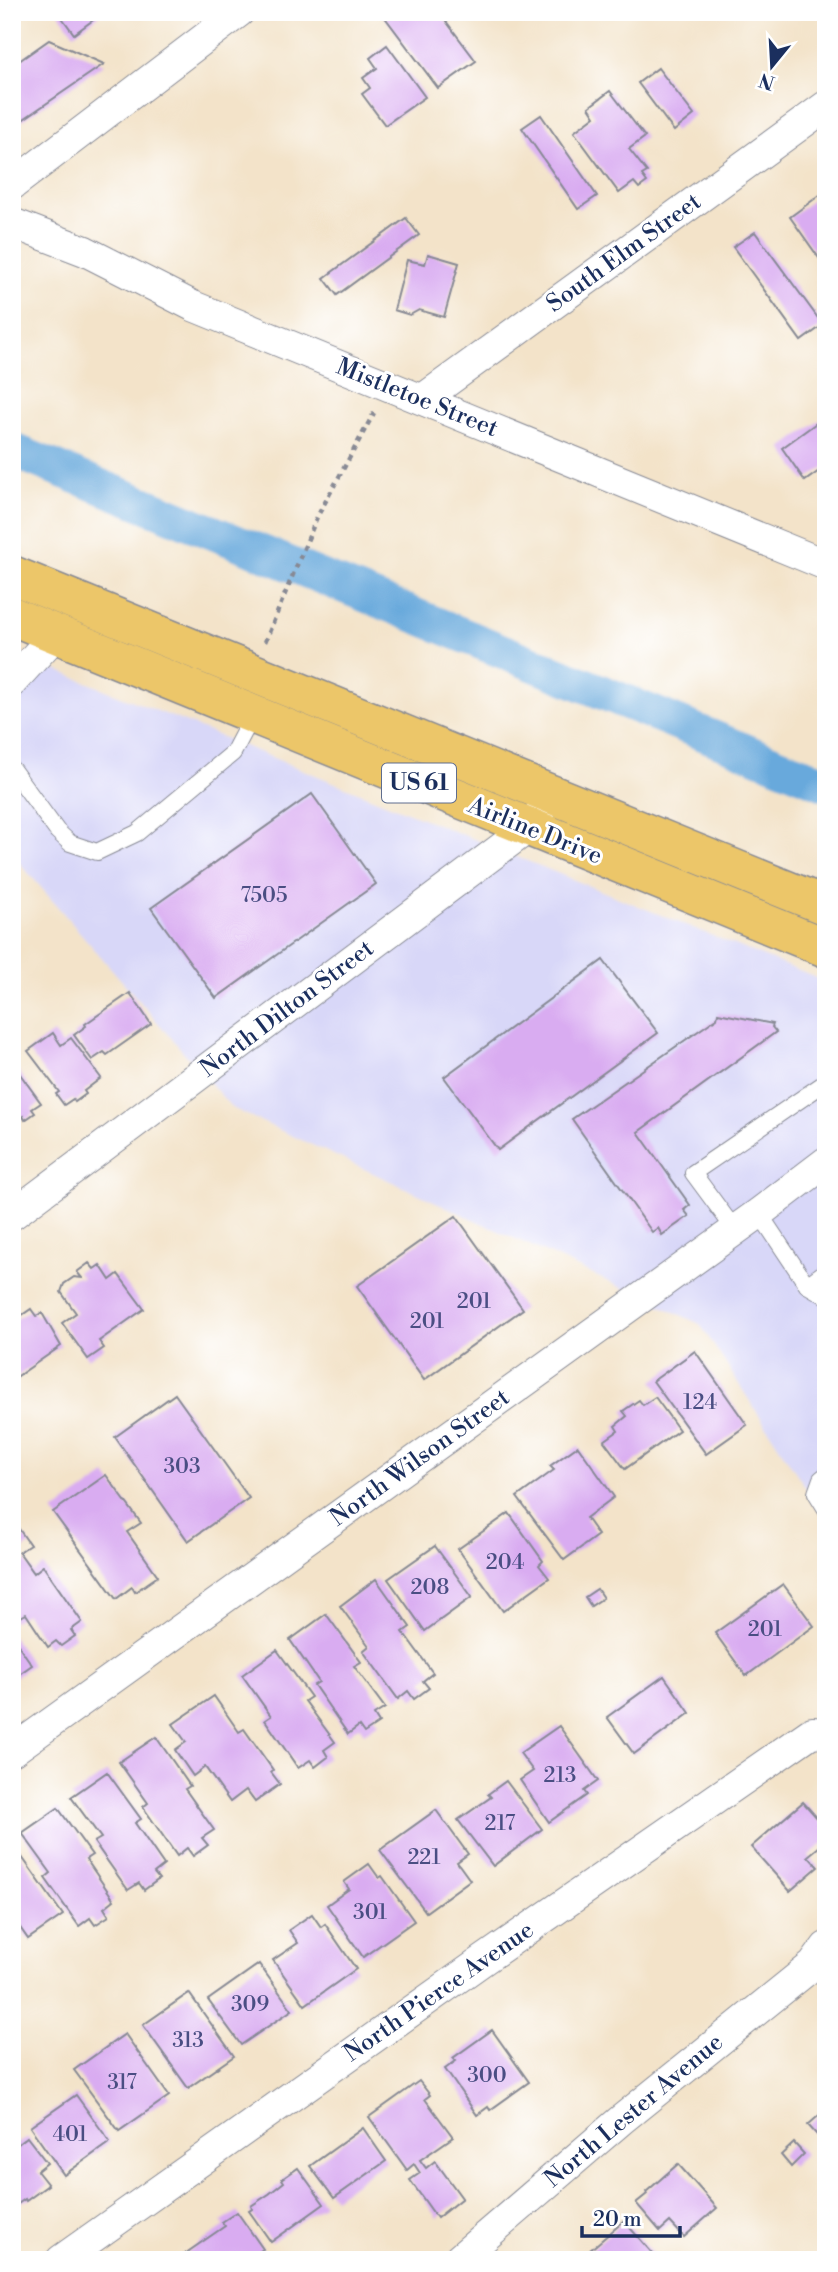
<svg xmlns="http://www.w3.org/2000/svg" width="838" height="2272" font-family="'Libre Bodoni',serif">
<rect width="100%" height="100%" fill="#fff"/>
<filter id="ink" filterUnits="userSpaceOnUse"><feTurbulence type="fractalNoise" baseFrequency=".0143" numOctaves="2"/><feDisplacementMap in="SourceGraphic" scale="14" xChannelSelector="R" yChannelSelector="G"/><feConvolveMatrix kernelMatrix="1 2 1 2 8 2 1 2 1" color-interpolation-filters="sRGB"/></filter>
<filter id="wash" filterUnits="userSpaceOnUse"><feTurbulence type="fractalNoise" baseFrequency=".00686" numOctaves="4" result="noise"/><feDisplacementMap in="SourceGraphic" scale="28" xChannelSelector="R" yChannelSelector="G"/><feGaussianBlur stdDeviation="1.57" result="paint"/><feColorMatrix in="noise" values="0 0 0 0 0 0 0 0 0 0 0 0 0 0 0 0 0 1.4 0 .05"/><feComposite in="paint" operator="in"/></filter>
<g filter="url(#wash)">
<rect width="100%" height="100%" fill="#f3e3c9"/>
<polygon fill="#d8d7f8" points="12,652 826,982 826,1519 700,1324 232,1108 12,854"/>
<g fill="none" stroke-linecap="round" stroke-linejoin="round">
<polyline stroke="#68a9dc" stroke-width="35" points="12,450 826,784"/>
</g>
<g id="blocks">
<g fill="#d9acf1">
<polygon points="58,12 98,12 100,15 74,34"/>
<polygon points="381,12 439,12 476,61 438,88"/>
<polygon points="49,40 104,64 12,127 12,66"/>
<polygon points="387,45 425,97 385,125 362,94 370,88 363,78 377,68 370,58"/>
<polygon points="658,68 694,115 674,131 638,83"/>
<polygon points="610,91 645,137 629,149 647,172 642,175 647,182 639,188 634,182 619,193 574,132 595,116 589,107"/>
<polygon points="541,115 597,196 578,209 522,128"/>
<polygon points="824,192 826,194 826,268 790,217"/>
<polygon points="406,218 419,235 337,295 324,278"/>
<polygon points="755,232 823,325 801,341 733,247"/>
<polygon points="428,254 459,263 444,317 419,310 410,315 394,310 407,260 425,264"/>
<polygon points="826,416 826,466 805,481 782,448"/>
<polygon points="312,794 376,884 216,998 151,908"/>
<polygon points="603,960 658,1033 498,1150 444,1077"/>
<polygon points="130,993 151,1024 107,1055 104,1052 92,1060 74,1035 86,1026 85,1024"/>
<polygon points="718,1013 773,1024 772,1027 776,1032 638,1132 690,1205 684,1210 689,1216 662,1235 658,1228 652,1232 572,1119 717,1018"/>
<polygon points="53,1033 61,1045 71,1038 101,1078 84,1091 86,1094 75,1102 73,1099 64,1105 56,1094 59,1092 28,1051"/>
<polygon points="12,1063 41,1103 32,1109 35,1113 25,1120 23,1116 12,1124"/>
<polygon points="456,1216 523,1309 424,1380 357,1286"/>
<polygon points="89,1263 94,1269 100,1265 110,1280 118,1274 144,1309 99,1341 104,1348 88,1359 62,1323 76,1313 61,1292 64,1284 74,1277 82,1278 77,1272"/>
<polygon points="31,1309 36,1316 42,1313 61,1346 12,1380 12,1322"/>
<polygon points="695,1351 747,1425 706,1454 653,1381"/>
<polygon points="175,1394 249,1498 188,1541 115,1437"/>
<polygon points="655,1397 679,1430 625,1469 604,1441 618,1431 615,1426 627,1416 623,1411 639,1400 643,1405"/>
<polygon points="578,1446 614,1497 586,1518 598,1535 564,1560 517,1497 554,1470 550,1466"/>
<polygon points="106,1475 141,1523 127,1532 158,1576 135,1592 132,1587 116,1599 53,1512"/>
<polygon points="509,1513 543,1561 539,1565 549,1578 503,1611 458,1549"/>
<polygon points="19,1529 30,1545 19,1552 34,1573 43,1566 82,1622 71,1630 75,1636 61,1646 56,1641 48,1647 26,1614 12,1622 12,1534"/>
<polygon points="435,1546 472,1597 425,1631 388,1579"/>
<polygon points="376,1579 410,1627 403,1632 433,1673 423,1681 429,1688 414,1699 408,1691 398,1699 363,1651 369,1646 340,1606"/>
<polygon points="783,1584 814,1626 746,1676 715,1633"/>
<polygon points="597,1589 603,1598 591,1606 585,1597"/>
<polygon points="326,1614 361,1662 354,1666 385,1708 374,1715 379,1723 364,1733 359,1726 348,1734 314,1685 319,1682 290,1640"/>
<polygon points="12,1636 32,1665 12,1679"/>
<polygon points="277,1650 311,1697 305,1701 335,1742 324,1750 328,1757 315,1767 310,1760 298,1768 265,1720 271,1716 242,1675"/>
<polygon points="664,1676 690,1713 634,1754 607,1717"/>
<polygon points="214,1696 239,1732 244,1729 273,1770 271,1772 280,1784 255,1802 246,1790 230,1802 205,1767 193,1776 175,1750 186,1742 173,1724"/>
<polygon points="559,1726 598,1781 584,1791 587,1795 549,1822 520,1780 533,1771 520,1753"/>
<polygon points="156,1737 190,1786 185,1789 214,1830 202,1838 208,1845 193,1856 187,1848 177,1856 143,1807 148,1803 119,1762"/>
<polygon points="107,1772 141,1819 135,1823 164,1865 154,1873 159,1879 144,1890 139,1883 128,1890 94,1842 101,1838 71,1797"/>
<polygon points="506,1781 542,1829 493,1866 458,1820 491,1797 488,1794"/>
<polygon points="803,1802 826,1828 826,1841 808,1856 818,1867 790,1891 751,1847"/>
<polygon points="58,1808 92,1855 86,1859 114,1900 104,1908 109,1916 95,1925 90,1918 79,1926 45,1878 51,1873 22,1833"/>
<polygon points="436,1810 468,1854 457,1862 470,1880 426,1912 380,1850"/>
<polygon points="12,1843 63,1915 28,1939 12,1916"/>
<polygon points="369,1864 379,1878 382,1876 414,1921 363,1957 327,1905 349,1889 344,1882"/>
<polygon points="312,1914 321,1927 325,1924 356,1969 305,2005 273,1960 298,1943 289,1930"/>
<polygon points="259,1964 292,2010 241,2045 208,2000"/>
<polygon points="189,1993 234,2056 188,2088 143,2025"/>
<polygon points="492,2030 529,2082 490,2110 488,2107 477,2115 445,2069 456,2061 453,2058"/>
<polygon points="125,2034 169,2096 119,2131 74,2070"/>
<polygon points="419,2081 430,2095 425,2099 453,2137 420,2160 426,2168 435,2161 462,2198 437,2218 410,2180 420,2173 414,2164 407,2170 369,2117"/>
<polygon points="76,2095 110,2142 64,2175 30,2127"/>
<polygon points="826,2109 826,2145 808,2125"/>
<polygon points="363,2128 386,2161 334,2198 310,2166"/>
<polygon points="27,2137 47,2163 37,2171 48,2185 26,2201 25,2199 12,2208 12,2140 14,2139 18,2144"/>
<polygon points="794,2143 804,2154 791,2167 781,2155"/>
<polygon points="678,2164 717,2208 684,2237 670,2222 660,2231 636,2203 647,2194 646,2192"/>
<polygon points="298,2168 324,2204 271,2242 249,2211 252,2209 251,2206 269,2194 284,2182 282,2179"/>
<polygon points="237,2212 263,2249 247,2260 176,2260 225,2226 222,2222"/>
<polygon points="624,2221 653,2254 647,2260 599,2260 590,2250"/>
</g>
</g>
</g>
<g filter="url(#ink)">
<use href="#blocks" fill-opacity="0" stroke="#878994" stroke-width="2"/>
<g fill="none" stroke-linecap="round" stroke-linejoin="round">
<defs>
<g id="lane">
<polyline points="12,769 57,831 70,843 97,852 137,833 233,753 253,715"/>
<polyline points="759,1213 807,1285 826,1296"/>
<polyline points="735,1230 693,1173 826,1082"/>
<polyline points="807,1285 826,1271"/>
<polyline points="826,1475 821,1479 816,1493 826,1509"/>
</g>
<g id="street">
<polyline points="12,185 239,12"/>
<polyline points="12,223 85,251 193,306 826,565"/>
<polyline points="423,399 826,106"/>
<polyline points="12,682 56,634"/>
<polyline points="12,1215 528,828 541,812"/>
<polyline points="12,1751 759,1213 826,1162"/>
<polyline points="61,2260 482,1961 812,1732 826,1733"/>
<polyline points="458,2260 621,2120 813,1965 826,1947"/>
</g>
<g id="highway">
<polyline points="12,575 826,906"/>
<polyline points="12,616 826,948"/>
</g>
</defs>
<use href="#lane" stroke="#878994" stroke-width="18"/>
<use href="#street" stroke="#878994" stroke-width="32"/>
<use href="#highway" stroke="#878994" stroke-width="41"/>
<polyline stroke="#878994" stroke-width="4.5" stroke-dasharray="5 5" stroke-linecap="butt" points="265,642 317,517 374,413"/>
<use href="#lane" stroke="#fff" stroke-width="16"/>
<use href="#street" stroke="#fff" stroke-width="30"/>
<use href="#highway" stroke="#ecc669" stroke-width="38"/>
</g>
</g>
<g text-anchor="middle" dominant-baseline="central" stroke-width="6" stroke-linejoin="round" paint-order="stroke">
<g font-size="21" fill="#4a4e83">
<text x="264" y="896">7505</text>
<text x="474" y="1302">201</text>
<text x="427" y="1322">201</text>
<text x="700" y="1403">124</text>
<text x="182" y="1467">303</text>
<text x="505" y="1563">204</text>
<text x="430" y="1588">208</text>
<text x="765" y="1630">201</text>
<text x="560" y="1776">213</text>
<text x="500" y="1824">217</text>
<text x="424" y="1858">221</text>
<text x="370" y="1913">301</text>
<text x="250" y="2005">309</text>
<text x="188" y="2041">313</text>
<text x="487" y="2076">300</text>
<text x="122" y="2083">317</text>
<text x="70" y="2135">401</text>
</g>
<rect fill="#fff" stroke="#5f6d8e" stroke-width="2" x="382" y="763.5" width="74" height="39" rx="5"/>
<g font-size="23" font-weight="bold" fill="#1b2f5e">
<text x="419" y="783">US 61</text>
</g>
<g font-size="24" fill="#1b2f5e" stroke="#fff">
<text transform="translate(624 253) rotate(-36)">South Elm Street</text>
<text transform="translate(417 398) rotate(22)">Mistletoe Street</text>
<text transform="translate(535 831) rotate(22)">Airline Drive</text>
<text transform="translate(287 1009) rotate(-37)">North Dilton Street</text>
<text transform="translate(420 1458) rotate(-36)">North Wilson Street</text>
<text transform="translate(439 1992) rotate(-35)">North Pierce Avenue</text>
<text transform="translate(634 2111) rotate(-40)">North Lester Avenue</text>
</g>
</g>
<rect width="838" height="2272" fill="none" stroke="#fff" stroke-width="42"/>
<g transform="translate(772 66) rotate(198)" stroke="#ffffff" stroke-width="5" paint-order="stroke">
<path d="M0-5L12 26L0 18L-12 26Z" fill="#1b2f5e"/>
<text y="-10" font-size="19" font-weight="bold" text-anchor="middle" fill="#1b2f5e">N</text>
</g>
<path d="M582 2226v10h98v-10" fill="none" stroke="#1b2f5e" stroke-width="3.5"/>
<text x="593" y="2226" font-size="21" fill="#1b2f5e" stroke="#ffffff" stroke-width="5" paint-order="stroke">20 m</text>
</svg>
